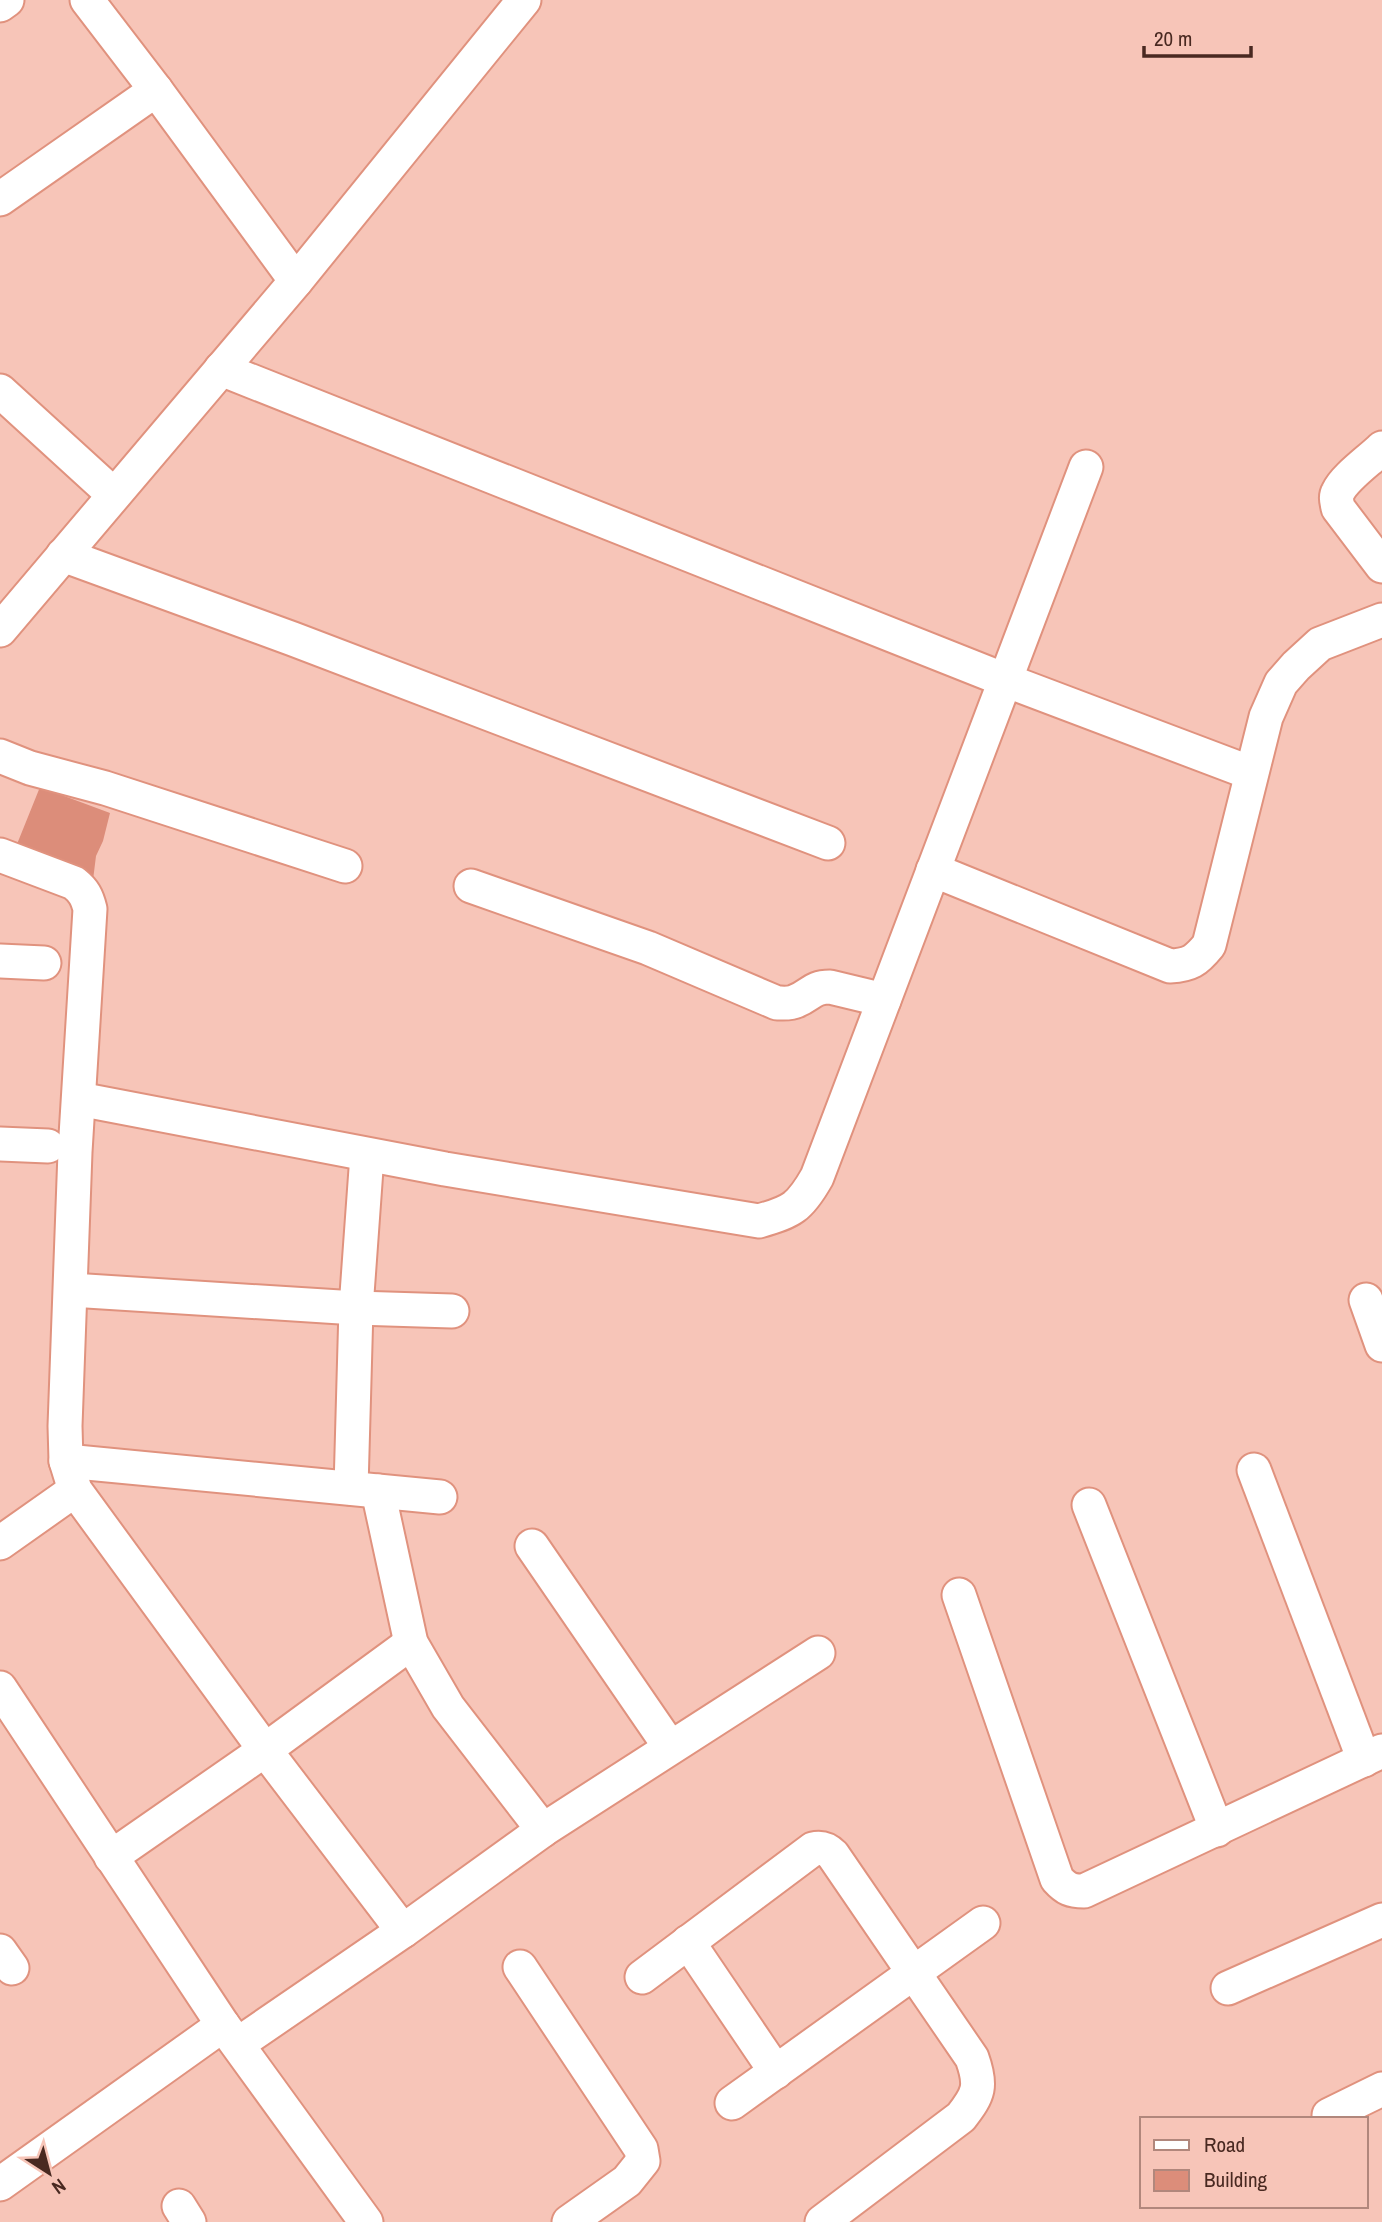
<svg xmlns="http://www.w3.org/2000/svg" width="1382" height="2222" font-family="'Archivo Narrow',sans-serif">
<rect width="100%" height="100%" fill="#f7c5b8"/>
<polygon fill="#dc8d7a" points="40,787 110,813 103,841 96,856 93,880 11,859"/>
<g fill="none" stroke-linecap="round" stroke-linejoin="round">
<defs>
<g id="street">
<polyline points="87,0 156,90 296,281"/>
<polyline points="0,5 7,0"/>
<polyline points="0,199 156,90"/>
<polyline points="221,369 1005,680 1251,773"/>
<polyline points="0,391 114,495"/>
<path d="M1382,448c-12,12 -37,29 -44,44 -3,5 -1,10 0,16l44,58"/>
<polyline points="63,555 293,639 828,843"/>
<polyline points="0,630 296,281 524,0"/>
<polyline points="0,756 30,768 105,788 345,866"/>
<path d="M0,855l74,28c10,8 13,14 16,26l-15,243 -10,274 1,35 9,29 190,260 138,181"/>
<path d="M933,870l237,96c20,-1 26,-5 39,-21l57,-228 15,-34 15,-17 24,-22 62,-24"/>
<path d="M471,886l177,62 129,55c6,0 13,1 19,-2 15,-6 16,-14 34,-14l54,13"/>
<polyline points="0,961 44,963"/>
<path d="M79,1099l366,70 314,52c33,-9 41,-14 58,-44l269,-710"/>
<polyline points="0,1144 48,1146"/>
<polyline points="71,1290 356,1308 452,1311"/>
<polyline points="1366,1300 1382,1345"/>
<polyline points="66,1461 440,1497"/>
<polyline points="1254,1470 1364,1760"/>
<polyline points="351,1488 356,1308 367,1155"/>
<polyline points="378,1491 411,1643 448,1707 543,1830"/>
<polyline points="1089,1505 1217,1830"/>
<polyline points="0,1543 75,1490"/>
<polyline points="532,1546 670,1747"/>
<path d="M959,1595l98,284c9,10 14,12 27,12l298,-140"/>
<polyline points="0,1688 223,2025 366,2222"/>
<polyline points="111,1857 265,1750 411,1643"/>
<polyline points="688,1942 776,2072"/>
<polyline points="0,1951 12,1968"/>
<polyline points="520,1967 641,2149 643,2161 627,2181 569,2222"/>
<path d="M642,1977l171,-128c8,-2 14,0 20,6l139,203c10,28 7,36 -11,59l-139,105"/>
<polyline points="1228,1988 1382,1920"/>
<polyline points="238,2044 403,1931 543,1830 818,1653"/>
<polyline points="732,2103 983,1923"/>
<polyline points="1329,2115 1382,2089"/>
<polyline points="0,2184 223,2025"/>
<polyline points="179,2206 189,2222"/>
</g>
</defs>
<use href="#street" stroke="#e0927e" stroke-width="37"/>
<use href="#street" stroke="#fff" stroke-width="33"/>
</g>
<rect x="1140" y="2117" width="228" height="91" fill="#f7c5b8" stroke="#b1877c" stroke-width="2"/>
<rect x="1154" y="2140" width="35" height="10" fill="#ffffff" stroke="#b1877c" stroke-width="2"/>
<text x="1204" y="2152" font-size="21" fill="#492921">Road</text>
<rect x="1154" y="2170" width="35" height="21" fill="#dc8d7a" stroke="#b1877c" stroke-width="2"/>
<text x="1204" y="2187" font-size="21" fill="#492921">Building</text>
<g transform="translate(49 2173) rotate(144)" stroke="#f7c5b8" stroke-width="5" paint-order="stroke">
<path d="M0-5L12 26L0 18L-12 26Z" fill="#492921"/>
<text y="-10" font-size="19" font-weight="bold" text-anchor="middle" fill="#492921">N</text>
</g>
<path d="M1144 46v10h107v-10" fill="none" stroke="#492921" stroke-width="3.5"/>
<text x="1154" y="46" font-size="21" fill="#492921" stroke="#f7c5b8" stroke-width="5" paint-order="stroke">20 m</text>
</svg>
